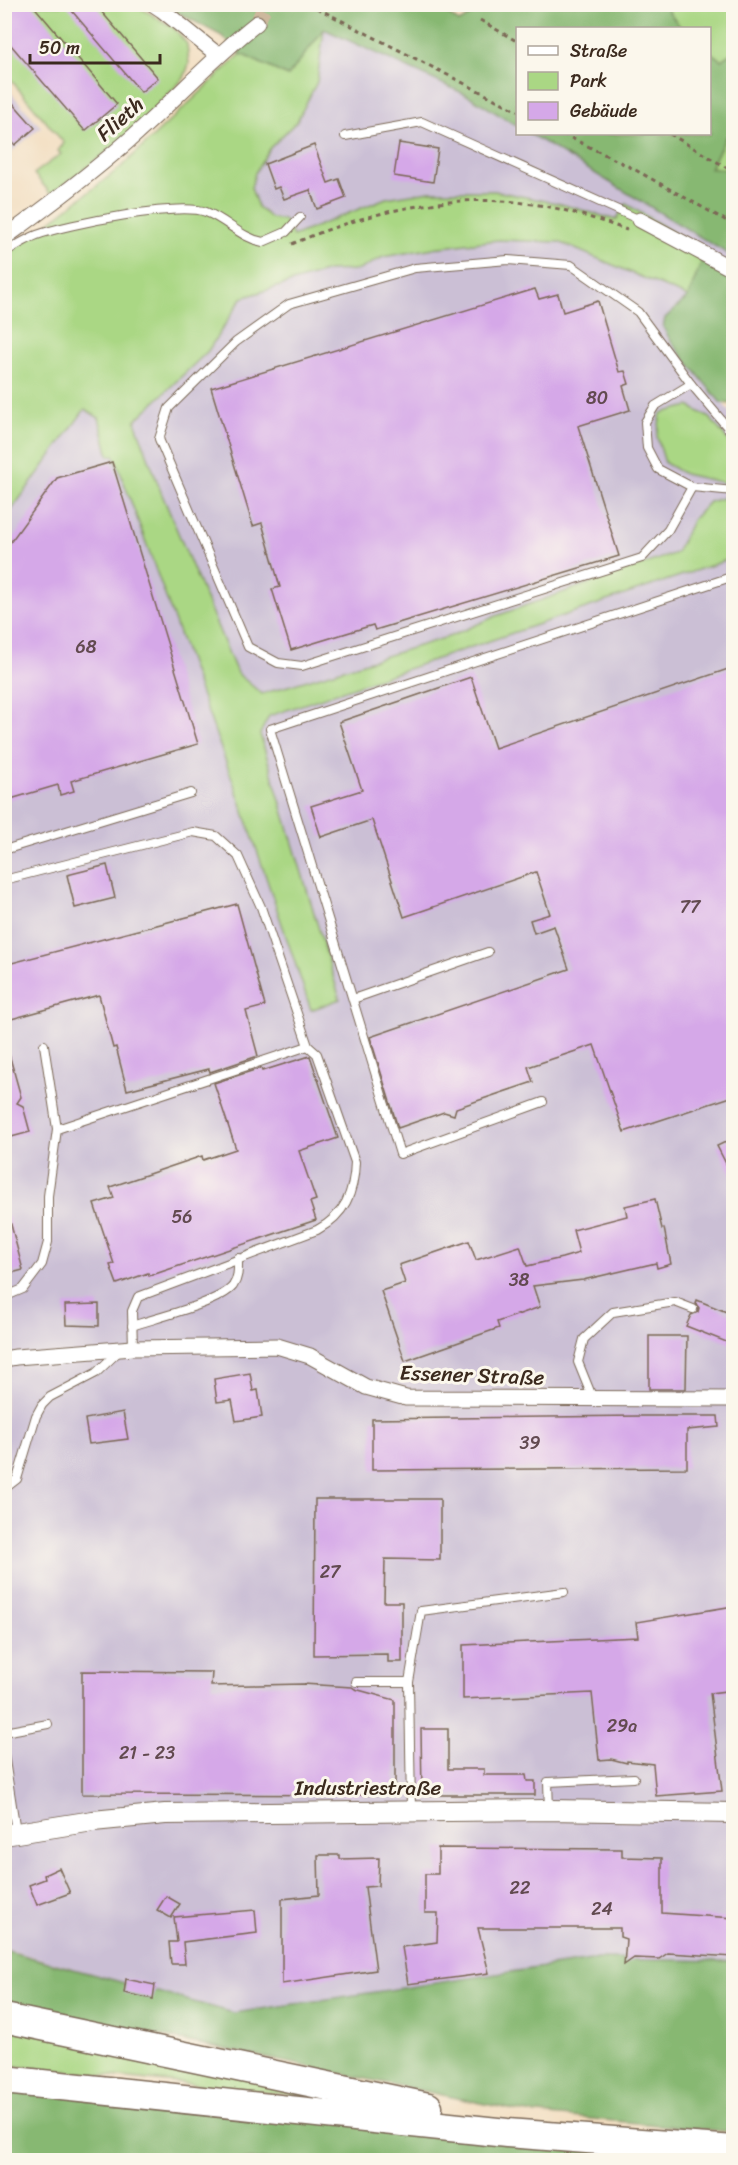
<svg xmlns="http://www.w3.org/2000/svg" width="738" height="2165" font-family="Sriracha,sans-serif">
<rect width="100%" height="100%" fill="#fbf7ec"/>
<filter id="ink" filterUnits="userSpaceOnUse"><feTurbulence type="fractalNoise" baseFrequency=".0167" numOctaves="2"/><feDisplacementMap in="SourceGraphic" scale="12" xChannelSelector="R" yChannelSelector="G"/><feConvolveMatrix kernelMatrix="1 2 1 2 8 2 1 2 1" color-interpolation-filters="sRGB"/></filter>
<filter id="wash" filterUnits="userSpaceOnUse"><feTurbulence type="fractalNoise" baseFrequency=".008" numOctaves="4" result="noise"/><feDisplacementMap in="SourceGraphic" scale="24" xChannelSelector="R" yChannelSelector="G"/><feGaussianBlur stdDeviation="1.35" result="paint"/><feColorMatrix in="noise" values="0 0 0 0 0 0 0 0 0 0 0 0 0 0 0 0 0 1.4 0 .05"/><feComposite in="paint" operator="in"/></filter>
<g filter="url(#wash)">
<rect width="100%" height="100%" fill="#f2dcbd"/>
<g fill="#cbbfd5">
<polygon points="324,29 469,96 517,126 518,134 530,134 733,257 733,272 688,297 665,318 672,343 734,417 733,1961 598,1959 234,2013 5,1949 5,481 207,203"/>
<polygon points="4,85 41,127 5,157 4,157"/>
</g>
<g fill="#aad784" stroke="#728051" stroke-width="1.5">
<polygon points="4,5 136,5 174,28 187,44 189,64 184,78 127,137 51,194 34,174 61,154 58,151 64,143 5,73"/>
<polygon points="663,5 733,5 733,52 721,60 710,52 710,28 681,28"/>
<polygon points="324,29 317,82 297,121 270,148 255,173 251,188 258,207 271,218 285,220 293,236 386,198 430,191 495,191 561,204 616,220 626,204 696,246 702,261 688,297 559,242 498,240 434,248 383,257 359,270 328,271 242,298 208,351 135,421 161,492 237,673 262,694 451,636 496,616 676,553 693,519 709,502 733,495 733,558 269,716 260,734 340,999 311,1010 243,809 114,455 109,456 99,418 85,409 5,519 5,256 120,168 241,54 288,76"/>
<polygon points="733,132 733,170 710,168 726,136"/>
<polygon points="689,406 710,418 733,446 733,485 684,474 665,463 657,437 661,413"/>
<polygon points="5,2025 380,2104 5,2065 4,2051 7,2050 5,2043"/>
<polygon points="591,2149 726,2160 594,2160"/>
</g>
<g fill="#87b872" stroke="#617148" stroke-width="1.5">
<polygon points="663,4 681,28 518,28 517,126 469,96 324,29 288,76 241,54 222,36 164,5 436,5 459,22 488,5"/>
<polygon points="710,52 721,60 733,52 733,132 726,137 710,168 733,170 733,257 530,134 710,134"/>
<polygon points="702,261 733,272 733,404 721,403 672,343 663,327 665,318 688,297"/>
<polygon points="4,1950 234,2013 598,1959 733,1961 733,2132 528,2113 5,2003"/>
<polygon points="5,2086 591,2149 595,2160 5,2160"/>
</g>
<g id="blocks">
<g fill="#d5a8e8">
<polygon points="4,4 32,4 117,104 85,131 4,37"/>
<polygon points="66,4 95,4 158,78 141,92"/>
<polygon points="4,93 35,128 15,145 4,133"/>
<polygon points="399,143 438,149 433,182 394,176"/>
<polygon points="314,145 328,183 339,179 346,198 317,209 310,190 284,199 279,187 274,189 265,164"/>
<polygon points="535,289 539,299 558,294 563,312 598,301 619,372 625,371 629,384 623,386 630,410 578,426 619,556 375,630 373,625 291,650 272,589 280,587 262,523 253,526 211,388"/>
<polygon points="112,462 198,744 71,781 74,791 60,795 58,785 4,801 4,551 57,478"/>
<polygon points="734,667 734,1096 624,1132 594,1045 528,1067 533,1082 456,1108 454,1115 444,1112 398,1128 370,1037 569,969 554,926 534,933 530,920 550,914 536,872 404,917 372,820 321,837 311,806 362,790 339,722 471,677 495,748"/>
<polygon points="107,865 115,898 75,908 67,875"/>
<polygon points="237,904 265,1006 246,1011 258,1056 210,1072 209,1069 127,1090 116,1047 113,1048 99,995 4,1021 4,965"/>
<polygon points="9,1054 21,1097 17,1103 23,1106 30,1132 4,1139 4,1055"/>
<polygon points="310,1056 338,1138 299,1151 316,1200 310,1202 316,1220 149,1276 148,1273 117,1284 110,1265 114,1264 94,1204 114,1198 110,1187 202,1156 203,1160 236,1149 214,1083 261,1068 262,1071"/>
<polygon points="734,1138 734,1179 717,1146"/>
<polygon points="655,1199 662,1229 664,1228 671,1264 657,1268 656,1263 583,1280 533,1286 540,1307 497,1322 499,1328 405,1361 381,1291 405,1283 399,1265 469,1241 476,1260 520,1246 527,1266 562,1258 579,1253 573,1230 627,1216 625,1206"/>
<polygon points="4,1217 9,1217 23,1270 4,1275"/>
<polygon points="697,1300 734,1315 734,1345 686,1326 691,1315 698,1312 699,1308 696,1304"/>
<polygon points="99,1304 99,1326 66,1325 65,1305"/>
<polygon points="649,1336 687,1336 686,1389 649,1389"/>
<polygon points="250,1373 253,1391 258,1390 262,1417 236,1421 232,1400 217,1402 214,1379"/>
<polygon points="123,1412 128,1439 89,1444 85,1419"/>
<polygon points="639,1416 718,1416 719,1427 687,1430 687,1468 372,1470 372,1419"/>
<polygon points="315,1499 440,1499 440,1560 385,1559 384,1602 402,1602 402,1662 388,1662 388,1654 314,1655"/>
<polygon points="734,1606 734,1690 710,1693 722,1791 656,1796 653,1764 627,1761 627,1763 611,1759 599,1760 592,1693 463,1699 463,1645 638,1637 636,1622"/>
<polygon points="82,1671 212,1672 211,1686 303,1684 352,1687 355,1689 395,1700 395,1795 82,1794"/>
<polygon points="421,1729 448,1729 448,1769 484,1769 484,1775 526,1775 527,1781 535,1781 535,1795 422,1795"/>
<polygon points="438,1848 622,1849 622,1857 662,1858 662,1913 734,1918 734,1957 668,1953 659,1959 634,1958 624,1965 626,1939 620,1937 620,1928 478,1928 489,1973 408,1984 402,1947 437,1942 438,1913 425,1913 425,1874 438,1874"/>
<polygon points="318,1855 340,1855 340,1859 379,1858 378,1886 365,1887 376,1970 282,1984 282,1899 319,1895"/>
<polygon points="59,1868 70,1893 37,1905 29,1885 45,1879 44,1875"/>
<polygon points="166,1896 180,1904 171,1918 157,1910"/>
<polygon points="255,1910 257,1933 183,1942 185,1964 171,1964 169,1942 177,1942 174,1917"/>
<polygon points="126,1979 155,1985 153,1999 124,1993"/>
</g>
</g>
</g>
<g filter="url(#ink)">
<use href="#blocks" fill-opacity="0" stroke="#7b6856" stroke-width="1.5"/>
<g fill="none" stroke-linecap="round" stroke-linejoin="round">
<polyline stroke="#cdb89d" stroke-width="15" stroke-dasharray="15 8" stroke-linecap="butt" points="257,23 266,4"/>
<defs>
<g id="service">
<polyline points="345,136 422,122 640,220"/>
<path d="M4,252c11,-5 22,-13 33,-17 30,-11 142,-33 169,-23 21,8 35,26 57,30l23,-10 14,-15"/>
<polyline points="691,384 655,406 645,422 647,448 658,469 692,487 734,491"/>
<polyline points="692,487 668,530 642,558 302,666 278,663 248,647 159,439 169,408 236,342 289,304 415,268 508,260 571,265 638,312 691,384 734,435"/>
<polyline points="4,850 191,793"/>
<path d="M4,880l189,-48 23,4 22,20 23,51 47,139 9,8 38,108c-1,31 -10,53 -38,68l-179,67 -6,14 1,37"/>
<polyline points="353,999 488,952"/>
<polyline points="44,1045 57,1129"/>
<polyline points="543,1102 400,1154 270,729 734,576"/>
<polyline points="4,1297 23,1289 42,1264 48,1242 48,1196 57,1129 308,1046"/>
<path d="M132,1326c23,-8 87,-23 101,-40 6,-9 5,-18 5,-28"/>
<polyline points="593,1399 578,1362 584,1339 613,1312 675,1302 693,1309"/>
<polyline points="4,1489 17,1479 36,1416 42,1405 50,1397 96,1373 119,1351"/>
<polyline points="356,1682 409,1682"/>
<polyline points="4,1732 48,1724"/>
<polyline points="4,1754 16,1831"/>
<polyline points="549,1809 548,1782 634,1778"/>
<polyline points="411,1811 409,1682 421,1611 564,1592"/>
</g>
<g id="minor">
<polyline points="153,4 162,10 218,55"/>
<polyline points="640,220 734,270"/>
<path d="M4,238c43,-31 84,-62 124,-97 44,-38 83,-82 129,-118"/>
<polyline points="4,1359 16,1357 133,1348 277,1346 310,1356 366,1387 406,1398 734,1399"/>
</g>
<polyline id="tertiary" points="4,1835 93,1821 165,1814 549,1810 734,1813"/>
<g id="motorway">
<polyline points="4,2018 428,2107"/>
<polyline points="4,2080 507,2133 734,2150"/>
</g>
</defs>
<use href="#service" stroke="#7b6856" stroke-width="10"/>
<use href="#minor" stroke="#7b6856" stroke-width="17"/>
<use href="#tertiary" stroke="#7b6856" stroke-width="22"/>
<use href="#motorway" stroke="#7b6856" stroke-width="31"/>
<g stroke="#7b6856" stroke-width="3" stroke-dasharray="4.5 4.5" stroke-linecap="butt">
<polyline points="309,4 518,111"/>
<polyline points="480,20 518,42"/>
<polyline points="563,134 632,168 734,225"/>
<polyline points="670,134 734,172"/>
<path d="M292,244c72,-31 154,-51 233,-41 35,4 68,15 102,27"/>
</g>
<use href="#service" stroke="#fff" stroke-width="8"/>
<use href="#minor" stroke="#fff" stroke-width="15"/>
<use href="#tertiary" stroke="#fff" stroke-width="20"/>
<use href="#motorway" stroke="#fff" stroke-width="28"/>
</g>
</g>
<g text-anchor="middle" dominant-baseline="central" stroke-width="6" stroke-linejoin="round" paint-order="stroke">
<g font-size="18" fill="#624a50">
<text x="597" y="398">80</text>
<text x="86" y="647">68</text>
<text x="690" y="907">77</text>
<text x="182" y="1217">56</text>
<text x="519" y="1280">38</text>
<text x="530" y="1443">39</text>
<text x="330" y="1572">27</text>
<text x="622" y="1726">29a</text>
<text x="147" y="1753">21 - 23</text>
<text x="520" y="1888">22</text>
<text x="602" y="1909">24</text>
</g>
<g font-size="21" fill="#3b2a1e" stroke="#fbf7ec">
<text transform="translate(120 119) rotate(-42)">Flieth</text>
<text transform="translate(472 1375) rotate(2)">Essener Straße</text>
<text x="368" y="1788">Industriestraße</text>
</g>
</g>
<rect width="738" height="2165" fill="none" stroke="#fbf7ec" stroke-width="24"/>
<rect x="516" y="27" width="195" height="108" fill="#fbf7ec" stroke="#aea59a" stroke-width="1.5"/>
<rect x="528" y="46" width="30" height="9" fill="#ffffff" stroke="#aea59a" stroke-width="1.5"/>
<text x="570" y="57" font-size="18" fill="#3b2a1e">Straße</text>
<rect x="528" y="72" width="30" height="18" fill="#aad784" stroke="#aea59a" stroke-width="1.5"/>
<text x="570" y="87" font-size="18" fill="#3b2a1e">Park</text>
<rect x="528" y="102" width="30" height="18" fill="#d5a8e8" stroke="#aea59a" stroke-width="1.5"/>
<text x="570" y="117" font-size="18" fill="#3b2a1e">Gebäude</text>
<path d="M30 54v9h130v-9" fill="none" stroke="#3b2a1e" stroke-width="3"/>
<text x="39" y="54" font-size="18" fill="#3b2a1e" stroke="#fbf7ec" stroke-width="4.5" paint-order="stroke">50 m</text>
</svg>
